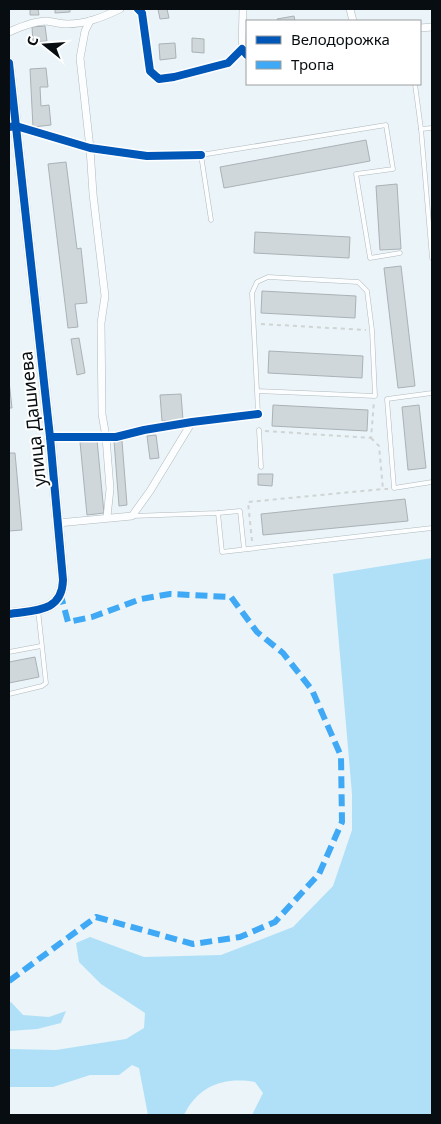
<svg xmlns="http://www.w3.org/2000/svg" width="441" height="1124" font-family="'Noto Sans',sans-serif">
<rect width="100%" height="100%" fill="#eaf4f9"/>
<g fill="#b0e0f7">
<path d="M432,558v557h-180l11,-22 -8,-11c-31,-5 -56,3 -71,33h-36l-9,-47 -7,-3 -13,10h-29l-37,12h-44v-38l47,1 70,-11 18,-11 1,-15 -44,-29 -22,-22 -3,-19 14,-6 54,20 77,-2 72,-28 40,-41 19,-56v-36l-19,-220z"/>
<polygon points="11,1002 23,1015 49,1017 66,1011 61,1023 37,1029 9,1031 9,1003"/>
</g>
<g fill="#d0d7db" stroke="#abb2b6">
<polygon points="30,9 38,9 39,15 30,15"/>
<polygon points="55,9 70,9 70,12 55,13"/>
<polygon points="158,9 167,9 169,18 160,19"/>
<polygon points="294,16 295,21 278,21 277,19"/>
<polygon points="45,26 47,41 33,42 32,27"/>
<polygon points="192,38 204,39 204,53 192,52"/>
<polygon points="175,43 176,58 160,60 159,44"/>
<polygon points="46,68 48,87 40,87 41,106 49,105 51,125 33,127 30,69"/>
<polygon points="366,140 370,161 224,188 220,167"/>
<polygon points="66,162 77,249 81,248 87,303 75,304 78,327 68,328 48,164"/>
<polygon points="397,184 401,249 380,250 376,186"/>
<polygon points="255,232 350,237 349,258 254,253"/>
<polygon points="401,266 415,386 398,388 384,268"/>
<polygon points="262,291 356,296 355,318 261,313"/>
<polygon points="79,338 85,373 77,375 71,339"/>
<polygon points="269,351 363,356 362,378 268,373"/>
<polygon points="9,381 12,408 9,408"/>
<polygon points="181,394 183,420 162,421 160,395"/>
<polygon points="273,405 368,410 367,431 272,426"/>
<polygon points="419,405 426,468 408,470 402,407"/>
<polygon points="156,435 159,458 150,459 147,436"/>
<polygon points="97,440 104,513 87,515 80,442"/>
<polygon points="114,441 122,441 127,505 119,506"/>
<polygon points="9,453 15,453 22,530 9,531"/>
<polygon points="258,474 273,474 272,486 258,485"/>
<polygon points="405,499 408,521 263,535 261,514"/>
<polygon points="35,657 39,677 9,683 9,662"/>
</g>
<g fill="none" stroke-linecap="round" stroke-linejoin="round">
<defs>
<g id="lane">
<polyline points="415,84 421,129 432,128"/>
<polyline points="421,129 432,258"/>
<polyline points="211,220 201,155 386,125 393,169 356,174 370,258 400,253"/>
<polyline points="257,391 252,293 257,282 268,277 358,282 367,291 372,330 375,396 257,391 258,414"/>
<polyline points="432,393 387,399 394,488 432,482"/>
<polyline points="259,430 261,467"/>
<polyline points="218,513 222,552 432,528"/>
<polyline points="132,516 218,513 240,511 244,549"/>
<polyline points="9,652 41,646"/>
<polyline points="9,694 42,686 46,683 38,610"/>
</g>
<g id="street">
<polyline points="138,9 142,13 150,71 159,79 174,77 228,63 242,49 247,55"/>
<polyline points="350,9 353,21"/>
<polyline points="90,21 85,31 80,58 90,148 93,194 105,296 101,323 102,414 106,437 110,489 107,517"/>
<polyline points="420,28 432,27"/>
<path d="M9,32c11,-5 25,-11 38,-11 6,1 13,3 20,3 19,0 36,-7 53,-15"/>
<polyline points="242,49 243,9"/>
<polyline points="9,127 16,126 90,148 147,156 201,155"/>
<polyline points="50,437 116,437 144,430 192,422 258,414"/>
<polyline points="58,523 132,516 150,491 192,422"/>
</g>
<path id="secondary" d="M9,63l41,374 13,143c-1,33 -29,30 -54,34"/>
</defs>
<use href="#lane" stroke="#b1b9bc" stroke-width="5"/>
<use href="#street" stroke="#b1b9bc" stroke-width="8"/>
<use href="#secondary" stroke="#b1b9bc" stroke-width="11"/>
<g stroke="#d1d4d5" stroke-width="2" stroke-dasharray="4 4" stroke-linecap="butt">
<polyline points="261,324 366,330"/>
<polyline points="265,431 371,438 374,401"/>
<polyline points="371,438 379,446 383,489 388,489"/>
<polyline points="252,541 248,502 383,489"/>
</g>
<use href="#lane" stroke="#fcfdfe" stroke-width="4"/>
<use href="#street" stroke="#fcfdfe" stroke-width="7"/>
<use href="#secondary" stroke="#fcfdfe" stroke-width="10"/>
<polyline stroke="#3fa9f5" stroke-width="6" stroke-dasharray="12 6" stroke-linecap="butt" points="9,981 96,917 193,944 240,937 275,922 319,874 342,822 341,756 312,690 283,653 257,632 231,597 170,594 141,599 92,617 68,622 61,596"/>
<defs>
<g id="cycleway">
<polyline points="138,9 142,13 150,71 159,79 174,77 228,63 242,49 247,55"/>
<path d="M9,63l41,374 13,143c-1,33 -29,30 -54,34"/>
<polyline points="9,127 16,126 90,148 147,156 201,155"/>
<polyline points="50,437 116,437 144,430 192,422 258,414"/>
</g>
</defs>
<use href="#cycleway" stroke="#fff" stroke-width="11"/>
<use href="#cycleway" stroke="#0057b8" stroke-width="8"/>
</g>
<g text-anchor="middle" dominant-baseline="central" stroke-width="4" stroke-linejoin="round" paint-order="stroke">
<g font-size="18" fill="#070d10" stroke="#fff">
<text transform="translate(32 419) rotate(-96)">улица Дашиева</text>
</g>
</g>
<rect width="441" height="1124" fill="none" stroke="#070d10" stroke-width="20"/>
<rect x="246" y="20" width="175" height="65" fill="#ffffff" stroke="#9c9e9f"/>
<rect x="256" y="36" width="25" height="8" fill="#0057b8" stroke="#9c9e9f"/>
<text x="291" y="45" font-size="15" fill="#070d10">Велодорожка</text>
<rect x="256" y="61" width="25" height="8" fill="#3fa9f5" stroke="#9c9e9f"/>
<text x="291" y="70" font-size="15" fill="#070d10">Тропа</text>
<g transform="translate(45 45) rotate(287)" stroke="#ffffff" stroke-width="4" paint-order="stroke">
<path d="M0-4L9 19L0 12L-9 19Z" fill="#070d10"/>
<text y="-8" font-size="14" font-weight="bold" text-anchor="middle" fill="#070d10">С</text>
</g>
</svg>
